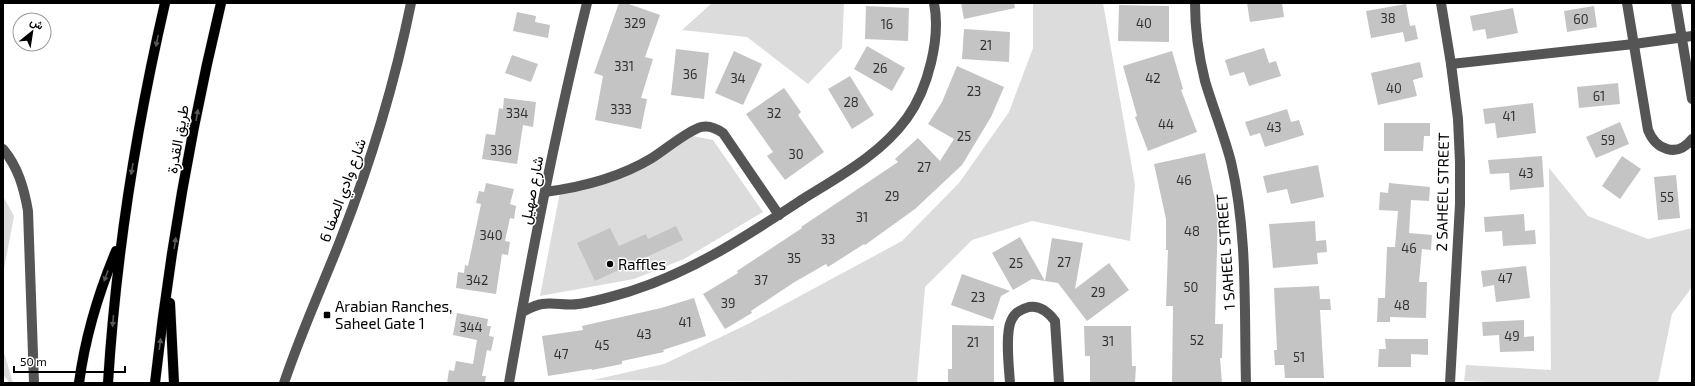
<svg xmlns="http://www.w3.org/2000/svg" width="1695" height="386" font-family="'Exo 2',Vazirmatn,sans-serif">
<rect width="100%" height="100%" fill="#fff"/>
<g fill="#dcdcdc">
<polygon points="712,3 844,3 842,48 808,84 747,37 682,30"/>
<polygon points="1033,3 1103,3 1135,185 1130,241 1032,221 972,240 925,287 917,383 593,380 664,364 746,325 902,241 959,183 1009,112 1033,48"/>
<polygon points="693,136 713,140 763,212 684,259 634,279 540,296 560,192 592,187"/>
<polygon points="1549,168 1588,216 1648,239 1692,228 1692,287 1672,314 1658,383 1517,383 1464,381 1466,365 1551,370"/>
<polygon points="3,196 14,216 3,274"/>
<polygon points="3,349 13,383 10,383 3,375"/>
</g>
<g fill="#c4c4c4">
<polygon points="619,3 626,3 660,15 645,57 653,59 641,98 647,99 641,129 595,120 603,76 594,73"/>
<polygon points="961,3 1014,3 1015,8 964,19"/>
<polygon points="1247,3 1282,3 1284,17 1250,22"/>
<polygon points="1406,4 1410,26 1415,25 1418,39 1405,42 1403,32 1371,38 1366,11"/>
<polygon points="1119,5 1169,6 1169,42 1118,41"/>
<polygon points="866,6 909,8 908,41 865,39"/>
<polygon points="1594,6 1597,27 1567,32 1564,11"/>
<polygon points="1513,8 1518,33 1487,39 1485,29 1473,31 1470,16"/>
<polygon points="517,12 536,16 535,22 550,25 548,38 513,31"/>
<polygon points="964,29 1010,32 1009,62 962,59"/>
<polygon points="867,46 905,68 892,91 854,69"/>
<polygon points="1264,48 1269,63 1276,61 1281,76 1249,86 1244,72 1230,76 1225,60"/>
<polygon points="676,49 709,53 704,99 671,95"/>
<polygon points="734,51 762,64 743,105 715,93"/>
<polygon points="1172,51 1183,89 1181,90 1197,132 1148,151 1135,117 1137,116 1123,66"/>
<polygon points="512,55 538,64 531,82 505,73"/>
<polygon points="1420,62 1423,77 1413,80 1417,96 1378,105 1371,73"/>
<polygon points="957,66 1004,87 991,117 962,165 915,209 865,245 864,244 828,267 826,264 793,283 751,311 752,313 725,329 703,294 738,273 737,271 802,228 801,227 898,162 895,159 918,138 940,161 954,139 928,124 942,102"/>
<polygon points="850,76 874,115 852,129 828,89"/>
<polygon points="1618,83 1620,104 1579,108 1577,87"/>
<polygon points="784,88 801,112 798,115 824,152 785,180 767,156 773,152 746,114"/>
<polygon points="504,98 536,102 533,127 523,125 517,164 482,159 486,134 495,135 499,108 503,109"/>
<polygon points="1533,103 1536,133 1497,138 1495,123 1485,124 1483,109"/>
<polygon points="1287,109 1291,122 1299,120 1304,135 1265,147 1260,133 1250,136 1245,122"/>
<polygon points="1620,122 1629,144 1596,158 1586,137"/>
<polygon points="1384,123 1430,123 1430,136 1424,136 1423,151 1384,151"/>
<polygon points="1205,153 1218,214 1215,324 1223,324 1222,358 1220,358 1222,383 1172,383 1173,306 1166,306 1168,250 1166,250 1166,219 1154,164"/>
<polygon points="1542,156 1544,187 1510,190 1509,173 1490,174 1488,160"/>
<polygon points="1622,156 1641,169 1620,199 1602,186"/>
<polygon points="1318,165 1324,197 1291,204 1287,189 1267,193 1263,176"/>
<polygon points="1676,175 1680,218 1658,220 1654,177"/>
<polygon points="486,183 514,189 510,204 516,206 514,219 510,218 505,241 510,242 508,255 502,254 496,294 456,288 458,272 464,273 465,265 468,266 481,204 476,203 479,191 484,192"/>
<polygon points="1389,183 1430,187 1429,201 1411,200 1409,233 1432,235 1431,250 1422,249 1419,282 1427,282 1426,318 1390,317 1390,322 1377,322 1378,298 1385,298 1387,247 1395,247 1398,211 1379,210 1380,192 1388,193"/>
<polygon points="1524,214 1525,231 1535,230 1536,244 1503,246 1502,231 1485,232 1484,217"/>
<polygon points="1315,221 1316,241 1326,240 1327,252 1317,253 1318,264 1273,268 1269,224"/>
<polygon points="676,226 683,240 595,281 577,243 610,228 619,246 646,234 648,239"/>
<polygon points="1020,237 1045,281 1032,279 1013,290 992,253"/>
<polygon points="1052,238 1083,243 1075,289 1109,263 1129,290 1087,321 1058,283 1045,281"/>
<polygon points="1526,266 1530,298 1496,302 1494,285 1483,287 1481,271"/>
<polygon points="962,274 1010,291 1001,296 993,320 951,305"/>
<polygon points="1319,286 1320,299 1330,299 1331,310 1320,310 1324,378 1285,378 1284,365 1275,365 1274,350 1277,350 1274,288"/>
<polygon points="694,298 706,336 663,350 664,352 622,361 622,364 592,370 591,369 548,376 542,336 583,330 582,326 661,308"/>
<polygon points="457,313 488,319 487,326 491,326 489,336 494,337 491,351 487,350 482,376 486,376 485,383 447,383 449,370 454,371 456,361 473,364 477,340 453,335"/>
<polygon points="1524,320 1524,337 1534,336 1534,351 1500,352 1499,335 1483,336 1482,322"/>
<polygon points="952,325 994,326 994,383 948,383 948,369 952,369"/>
<polygon points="1084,326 1131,326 1132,366 1136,366 1135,383 1090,383 1090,356 1085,356"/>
<polygon points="1385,339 1428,339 1428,355 1411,354 1411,367 1378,367 1379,349 1386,349"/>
</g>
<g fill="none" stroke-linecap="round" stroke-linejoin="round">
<defs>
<g id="major">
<polyline points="170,303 174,383"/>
<path d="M79,383c6,-45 19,-89 37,-132"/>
<path d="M108,383c8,-128 28,-255 57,-380"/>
<path d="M155,383c14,-127 36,-255 66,-380"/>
</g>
</defs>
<use href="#major" stroke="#dbdbdb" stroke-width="11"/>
<g stroke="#555" stroke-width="10">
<path d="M1195,3c0,25 4,54 10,78 8,27 19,54 26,81 17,72 13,148 15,221"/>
<polyline points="1441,3 1451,64 1458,119 1460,162 1460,204 1450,383"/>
<path d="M1627,3l21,127c8,20 29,28 44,9"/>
<polyline points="1676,3 1692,99"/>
<polyline points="1451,64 1634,44 1692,36"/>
<path d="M3,149c15,18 21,39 25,62l6,172"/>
<path d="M545,192c38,-5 74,-14 107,-34 13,-8 35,-27 49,-31 8,-2 15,1 22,6l56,82"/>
<path d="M522,312c6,-3 13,-7 20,-8 12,-2 24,2 36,0 17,-2 36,-8 53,-13 63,-20 117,-56 172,-92 37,-23 78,-45 104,-81 21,-29 34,-80 27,-115"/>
<path d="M284,383c16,-48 37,-94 56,-142 31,-79 54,-154 71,-238"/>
<path d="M509,383c22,-127 47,-255 78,-380"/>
<path d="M1010,383c-1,-15 -5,-49 1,-62 3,-8 10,-12 18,-14 12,-2 20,6 26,14l4,62"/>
</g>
<use href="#major" stroke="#000" stroke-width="10"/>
</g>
<defs><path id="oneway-solid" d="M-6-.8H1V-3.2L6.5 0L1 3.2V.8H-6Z"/></defs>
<g fill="#595959">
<use href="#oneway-solid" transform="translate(157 41) rotate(102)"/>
<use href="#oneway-solid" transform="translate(197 115) rotate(-80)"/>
<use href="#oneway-solid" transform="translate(132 169) rotate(100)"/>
<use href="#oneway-solid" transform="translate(175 243) rotate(-81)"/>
<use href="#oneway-solid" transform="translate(106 276) rotate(110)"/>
<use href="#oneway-solid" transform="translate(113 321) rotate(95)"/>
<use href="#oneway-solid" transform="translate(160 344) rotate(-82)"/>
</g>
<g fill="#000" stroke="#fff" stroke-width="1.5">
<circle cx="610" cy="264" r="4"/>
<rect x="323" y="311" width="8" height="8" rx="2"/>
</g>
<g text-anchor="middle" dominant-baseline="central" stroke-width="3" stroke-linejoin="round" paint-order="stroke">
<g font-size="13" fill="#313131">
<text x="1388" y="18">38</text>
<text x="1581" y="19">60</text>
<text x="635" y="23">329</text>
<text x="1144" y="23">40</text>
<text x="887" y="24">16</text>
<text x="986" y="45">21</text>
<text x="624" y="66">331</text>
<text x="880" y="68">26</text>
<text x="690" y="74">36</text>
<text x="738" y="78">34</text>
<text x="1153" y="78">42</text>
<text x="1394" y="88">40</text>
<text x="974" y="91">23</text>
<text x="1599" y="96">61</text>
<text x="851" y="102">28</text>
<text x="621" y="109">333</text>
<text x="517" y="113">334</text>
<text x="774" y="113">32</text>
<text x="1509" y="116">41</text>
<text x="1166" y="124">44</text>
<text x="1274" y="127">43</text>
<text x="964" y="136">25</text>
<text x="1608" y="140">59</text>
<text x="501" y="150">336</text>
<text x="796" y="154">30</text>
<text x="924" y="167">27</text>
<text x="1526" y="173">43</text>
<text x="1184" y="180">46</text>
<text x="892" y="196">29</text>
<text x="1667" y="197">55</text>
<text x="862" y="217">31</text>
<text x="1192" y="231">48</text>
<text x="491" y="235">340</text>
<text x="828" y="239">33</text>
<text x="1409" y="248">46</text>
<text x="794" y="258">35</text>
<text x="1064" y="262">27</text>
<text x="1016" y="263">25</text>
<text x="1505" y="278">47</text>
<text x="477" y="280">342</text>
<text x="761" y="280">37</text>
<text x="1191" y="287">50</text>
<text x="1098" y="292">29</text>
<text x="978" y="297">23</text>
<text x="728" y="303">39</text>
<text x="1402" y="305">48</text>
<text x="685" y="322">41</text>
<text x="471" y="327">344</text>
<text x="644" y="334">43</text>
<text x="1512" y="336">49</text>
<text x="1197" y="340">52</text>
<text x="1108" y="341">31</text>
<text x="973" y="342">21</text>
<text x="602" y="345">45</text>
<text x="561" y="354">47</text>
<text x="1299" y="357">51</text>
</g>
<g font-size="15" fill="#000" stroke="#fff">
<text transform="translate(177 139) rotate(-80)">طريق القدرة</text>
<text transform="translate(342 190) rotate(-70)">شارع وادي الصفا 6</text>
<text transform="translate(531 190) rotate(-79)">شارع صهيل</text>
<text transform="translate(1442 192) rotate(-89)">2 SAHEEL STREET</text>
<text transform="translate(1225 252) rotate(-94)">1 SAHEEL STREET</text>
</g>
<g font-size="15" fill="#000" stroke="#fff" text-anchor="start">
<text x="618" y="264">Raffles</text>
<text x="335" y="306">Arabian Ranches,<tspan x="335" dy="17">Saheel Gate 1</tspan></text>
</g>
</g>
<rect width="1695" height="386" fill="none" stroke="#000000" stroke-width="8"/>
<g transform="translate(32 32) rotate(30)"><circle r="19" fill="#ffffff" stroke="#999999"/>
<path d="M0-3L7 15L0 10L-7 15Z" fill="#000000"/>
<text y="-6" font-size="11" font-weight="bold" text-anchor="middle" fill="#000000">ش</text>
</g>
<path d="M14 366v6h111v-6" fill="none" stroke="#000000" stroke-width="2"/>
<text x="20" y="366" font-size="12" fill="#000000" stroke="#ffffff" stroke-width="3" paint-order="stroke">50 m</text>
</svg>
